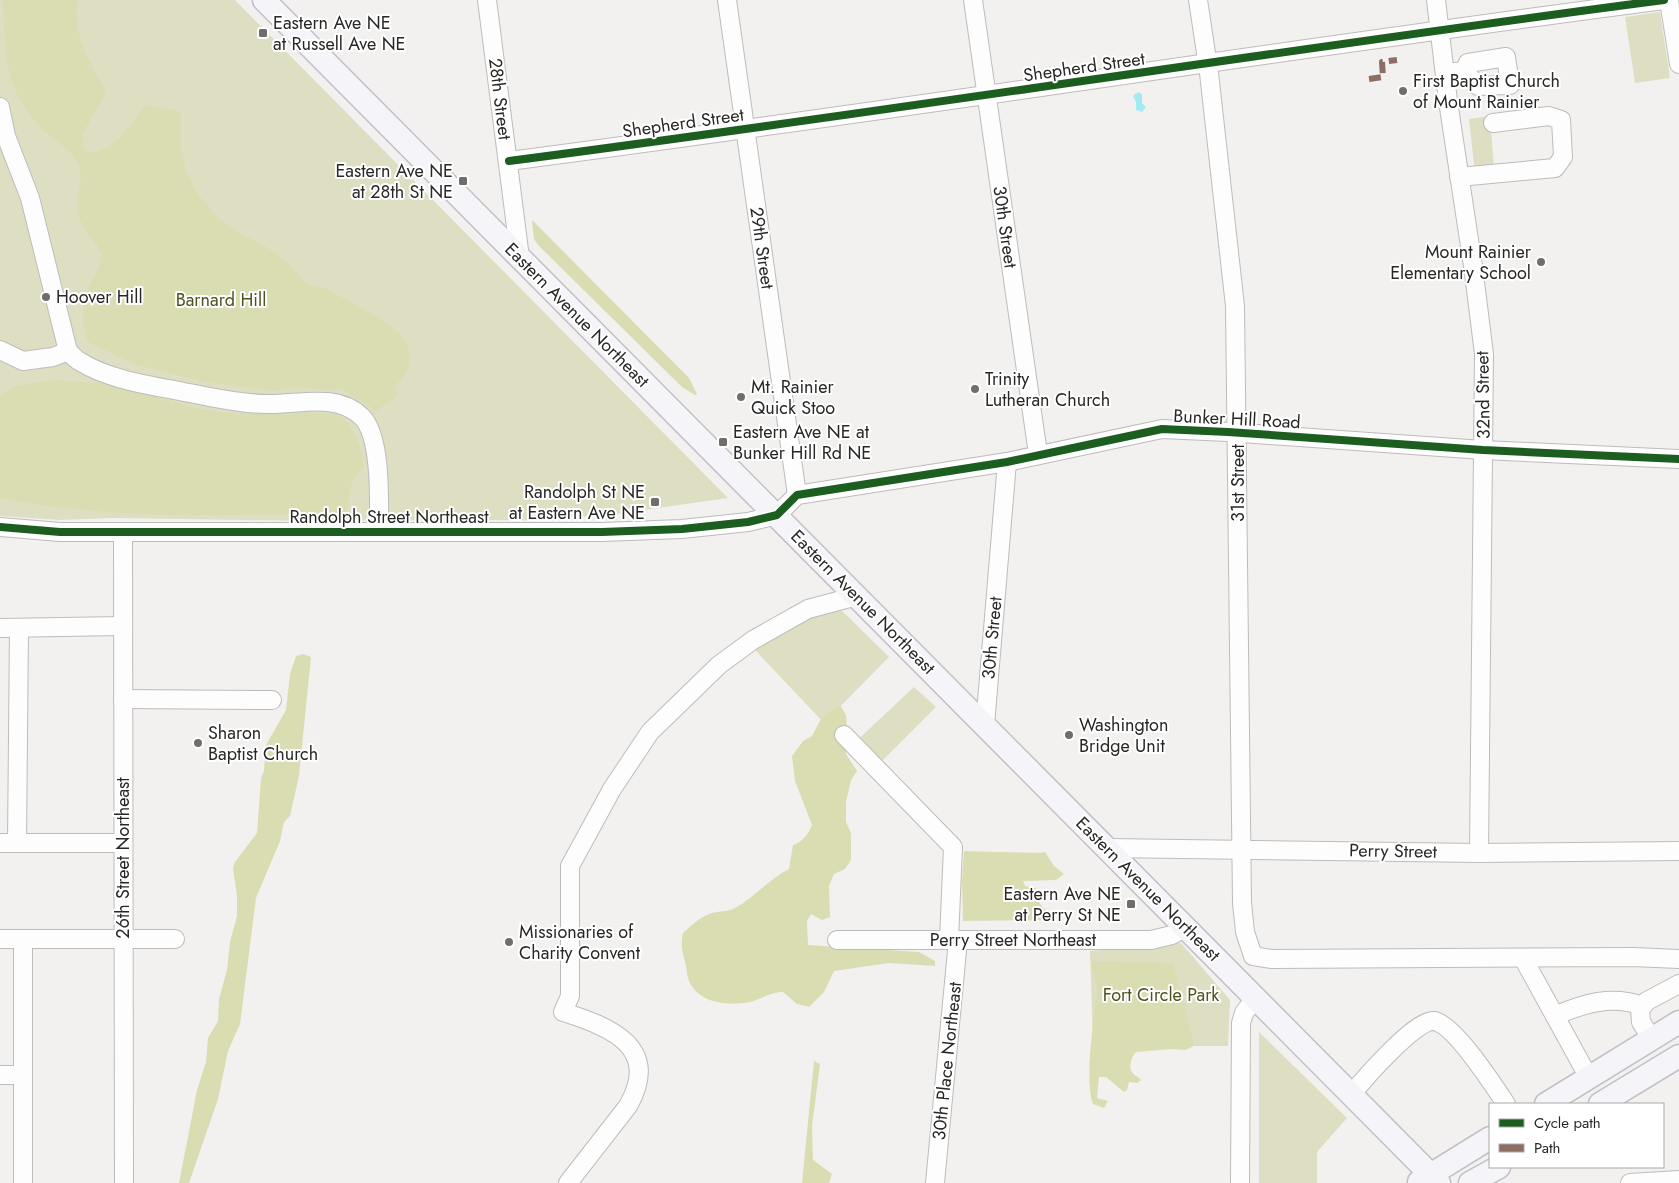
<svg xmlns="http://www.w3.org/2000/svg" width="1679" height="1183" font-family="Jost,sans-serif">
<rect width="100%" height="100%" fill="#f3f1ef"/>
<g fill="#dedfc2">
<polygon points="0,0 235,0 728,498 609,515 536,520 313,521 114,518 59,520 0,516"/>
<polygon points="1660,12 1670,78 1635,83 1625,17"/>
<polygon points="1490,116 1494,170 1475,174 1469,119"/>
<polygon points="838,607 889,657 824,723 754,649 794,625"/>
<polygon points="914,687 936,707 876,767 850,747"/>
<polygon points="1181,943 1230,1000 1228,1046 1093,1046 1090,951"/>
<polygon points="1259,1032 1347,1118 1317,1152 1317,1183 1259,1183"/>
</g>
<g fill="#dadcb2">
<path d="M2,0h76c-4,42 9,55 27,90l-1,6 -21,37 1,17c24,11 50,-28 60,-45l34,6 3,5c-3,42 5,71 38,102 17,16 42,24 61,38 11,7 18,23 30,29 4,2 10,1 15,3 16,9 71,37 79,51 11,17 4,35 -9,47l3,7 -6,7 -16,11 -34,-22 -11,1 -36,-3 -21,4 -70,-9 -70,-18 -46,-22c-6,-17 -8,-35 0,-53 6,-12 13,-21 13,-36 -6,-14 -19,-23 -23,-39 -5,-19 9,-34 -1,-52 -8,-16 -27,-23 -39,-37 -37,-42 -31,-74 -36,-125z"/>
<polygon points="532,220 689,378 697,394 695,395 682,387 538,245 534,239"/>
<path d="M56,380c23,2 47,2 69,7 30,8 58,20 88,24 41,5 82,0 123,3 18,8 25,35 28,52l-12,16 -6,32c-115,0 -233,7 -346,-16v-102l16,-10z"/>
<polygon points="303,654 311,657 299,776 290,816 284,822 280,841 256,898 240,1024 228,1051 218,1099 189,1183 179,1183 197,1090 206,1062 208,1038 218,1021 219,999 227,970 230,942 237,916 237,896 233,868 235,862 257,833 261,778 264,771 266,745 286,710 290,674 296,656"/>
<path d="M840,705l6,10 1,12 -1,27 11,17 -6,9 -5,22v20l5,11v27l-6,9 -11,5 -5,12 1,31 -8,3 -11,-6 -4,7 1,24 111,7 16,9v5l-46,-3 -55,8 -10,21 -15,15 -12,-3 -14,-12c-12,0 -22,7 -33,10 -21,4 -51,2 -61,-21 -2,-4 -2,-10 -3,-15 -3,-14 -6,-17 -3,-33 8,-7 18,-17 29,-20 7,-2 16,-1 23,-5 20,-11 33,-28 54,-39l4,-24c9,-3 16,-11 19,-20l-17,-44 -3,-25 11,-15 9,-5 10,-19z"/>
<polygon points="964,851 1040,853 1045,852 1054,866 1064,874 1056,880 1023,881 1025,886 1036,888 1040,897 1039,902 1044,909 1053,913 1050,920 963,921 962,882"/>
<path d="M1093,961l80,2 21,81 -2,3 -7,3 -13,-1 -36,3c-4,4 -8,15 -4,20 2,4 6,4 9,8l-4,3 -8,-1 -2,8 -3,2 -18,-15h-7l-2,21 11,3 -4,7 -11,-4c-9,-23 1,-85 4,-113 1,-10 -8,-20 -4,-30z"/>
<polygon points="814,1061 820,1064 812,1126 813,1160 832,1174 829,1183 802,1183"/>
</g>
<polygon fill="#a4eaf2" points="1138,92 1142,94 1142,103 1146,107 1142,112 1136,110 1136,102 1133,96"/>
<g fill="none" stroke-linecap="round" stroke-linejoin="round">
<defs>
<g id="minor">
<polyline points="487,0 520,258"/>
<polyline points="727,0 797,495"/>
<polyline points="973,0 1038,454"/>
<polyline points="1198,0 1209,73 1235,306 1242,903 1245,932 1253,956 1272,959 1633,957 1679,959"/>
<polyline points="1436,0 1448,101 1473,266 1484,354 1479,853"/>
<polyline points="1669,0 1679,64"/>
<polyline points="1446,73 1464,71 1478,86 1510,85 1506,57 1468,63 1464,71"/>
<path d="M0,107l6,29 24,62 38,153c3,3 7,8 11,10 30,19 71,24 105,31 28,5 55,12 83,12 31,1 70,-12 95,13 20,20 17,87 17,115"/>
<path d="M509,161c385,-50 769,-111 1155,-161"/>
<polyline points="1459,177 1555,168 1563,157 1561,120 1549,116 1493,123"/>
<polyline points="0,350 23,361 53,357 68,351"/>
<polyline points="0,527 60,532 602,532 682,529 748,522 777,515 797,495 1007,462 1162,429 1228,432 1483,450 1679,459"/>
<polyline points="123,532 124,1183"/>
<polyline points="0,628 123,626"/>
<polyline points="123,699 272,700"/>
<polyline points="985,725 1007,462"/>
<polyline points="844,735 953,847 949,940"/>
<polyline points="0,843 123,843"/>
<polyline points="17,843 19,628"/>
<polyline points="1108,848 1479,853 1679,851"/>
<polyline points="0,939 175,939"/>
<polyline points="837,940 1151,940 1172,935 1186,927"/>
<polyline points="1523,958 1589,1078"/>
<path d="M1555,1016c29,-13 57,-21 88,-10"/>
<polyline points="1652,1039 1641,1022 1640,1009 1647,1001 1679,984"/>
<polyline points="0,1075 23,1075"/>
<path d="M1352,1094c11,-14 65,-76 82,-73 20,3 60,65 72,83"/>
<polyline points="23,1183 23,939"/>
<path d="M568,1183l60,-77c33,-58 -16,-79 -65,-94l7,-16v-130l42,-77 38,-57 69,-67 34,-25 55,-31 49,-13"/>
<polyline points="935,1183 958,940"/>
<polyline points="1240,1183 1241,1023 1244,1013 1256,997"/>
<polyline points="1630,1183 1679,1180"/>
</g>
<g id="major">
<polyline points="264,0 1439,1183"/>
<polyline points="1546,1104 1679,1022"/>
<polyline points="1600,1104 1679,1056"/>
<polyline points="1419,1182 1490,1138"/>
<polyline points="1470,1183 1499,1167"/>
</g>
</defs>
<use href="#minor" stroke="#bebcbb" stroke-width="20"/>
<use href="#major" stroke="#c1c0c6" stroke-width="25"/>
<use href="#minor" stroke="#fdfdfd" stroke-width="18"/>
<use href="#major" stroke="#f5f4f8" stroke-width="22"/>
<polyline stroke="#8d6e63" stroke-width="6" stroke-dasharray="12 6" stroke-linecap="butt" points="1369,79 1383,77 1382,62 1397,60"/>
<defs>
<g id="cycleway">
<path d="M509,161c385,-50 769,-111 1155,-161"/>
<polyline points="0,527 60,532 602,532 682,529 748,522 777,515 797,495 1007,462 1162,429 1228,432 1483,450 1679,459"/>
</g>
</defs>
<use href="#cycleway" stroke="#fff" stroke-width="11"/>
<use href="#cycleway" stroke="#1b5e20" stroke-width="8"/>
</g>
<g fill="#6f6e6c" stroke="#fff" stroke-width="2">
<rect x="258" y="28" width="10" height="10" rx="2.5"/>
<circle cx="1403" cy="91" r="5"/>
<rect x="458" y="176" width="10" height="10" rx="2.5"/>
<circle cx="1541" cy="262" r="5"/>
<circle cx="46" cy="297" r="5"/>
<circle cx="975" cy="389" r="5"/>
<circle cx="741" cy="397" r="5"/>
<rect x="718" y="437" width="10" height="10" rx="2.5"/>
<rect x="650" y="497" width="10" height="10" rx="2.5"/>
<circle cx="1069" cy="735" r="5"/>
<circle cx="198" cy="743" r="5"/>
<rect x="1126" y="899" width="10" height="10" rx="2.5"/>
<circle cx="509" cy="942" r="5"/>
</g>
<g text-anchor="middle" dominant-baseline="central" stroke-width="4" stroke-linejoin="round" paint-order="stroke">
<g font-size="18" fill="#282726" stroke="#fff" text-anchor="start">
<text x="273" y="23">Eastern Ave NE<tspan x="273" dy="21">at Russell Ave NE</tspan></text>
<text x="1413" y="81">First Baptist Church<tspan x="1413" dy="21">of Mount Rainier</tspan></text>
<text x="453" y="171" text-anchor="end">Eastern Ave NE<tspan x="453" dy="21">at 28th St NE</tspan></text>
<text x="1531" y="252" text-anchor="end">Mount Rainier<tspan x="1531" dy="21">Elementary School</tspan></text>
<text x="56" y="297">Hoover Hill</text>
<text x="985" y="379">Trinity<tspan x="985" dy="21">Lutheran Church</tspan></text>
<text x="751" y="387">Mt. Rainier<tspan x="751" dy="21">Quick Stoo</tspan></text>
<text x="733" y="432">Eastern Ave NE at<tspan x="733" dy="21">Bunker Hill Rd NE</tspan></text>
<text x="645" y="492" text-anchor="end">Randolph St NE<tspan x="645" dy="21">at Eastern Ave NE</tspan></text>
<text x="1079" y="725">Washington<tspan x="1079" dy="21">Bridge Unit</tspan></text>
<text x="208" y="733">Sharon<tspan x="208" dy="21">Baptist Church</tspan></text>
<text x="1121" y="894" text-anchor="end">Eastern Ave NE<tspan x="1121" dy="21">at Perry St NE</tspan></text>
<text x="519" y="932">Missionaries of<tspan x="519" dy="21">Charity Convent</tspan></text>
</g>
<g font-size="18" fill="#282726" stroke="#fff">
<text transform="translate(1084 67) rotate(-8)">Shepherd Street</text>
<text transform="translate(500 99) rotate(83)">28th Street</text>
<text transform="translate(683 123) rotate(-8)">Shepherd Street</text>
<text transform="translate(1005 227) rotate(82)">30th Street</text>
<text transform="translate(762 248) rotate(82)">29th Street</text>
<text transform="translate(577 315) rotate(45)">Eastern Avenue Northeast</text>
<text transform="translate(1483 395) rotate(-91)">32nd Street</text>
<text transform="translate(1237 419) rotate(3)">Bunker Hill Road</text>
<text transform="translate(1238 483) rotate(-90)">31st Street</text>
<text x="389" y="517">Randolph Street Northeast</text>
<text transform="translate(863 602) rotate(45)">Eastern Avenue Northeast</text>
<text transform="translate(992 638) rotate(-85)">30th Street</text>
<text transform="translate(1393 851) rotate(1)">Perry Street</text>
<text transform="translate(123 858) rotate(-90)">26th Street Northeast</text>
<text transform="translate(1148 889) rotate(45)">Eastern Avenue Northeast</text>
<text x="1013" y="940">Perry Street Northeast</text>
<text transform="translate(947 1061) rotate(-84)">30th Place Northeast</text>
</g>
<g font-size="18" fill="#4f521b" stroke="#fff">
<text x="221" y="300">Barnard Hill</text>
<text x="1161" y="995">Fort Circle Park</text>
</g>
</g>
<rect x="1489" y="1103" width="175" height="65" fill="#ffffff" stroke="#a9a9a8"/>
<rect x="1499" y="1119" width="25" height="8" fill="#1b5e20" stroke="#a9a9a8"/>
<text x="1534" y="1128" font-size="15" fill="#282726">Cycle path</text>
<rect x="1499" y="1144" width="25" height="8" fill="#8d6e63" stroke="#a9a9a8"/>
<text x="1534" y="1153" font-size="15" fill="#282726">Path</text>
</svg>
